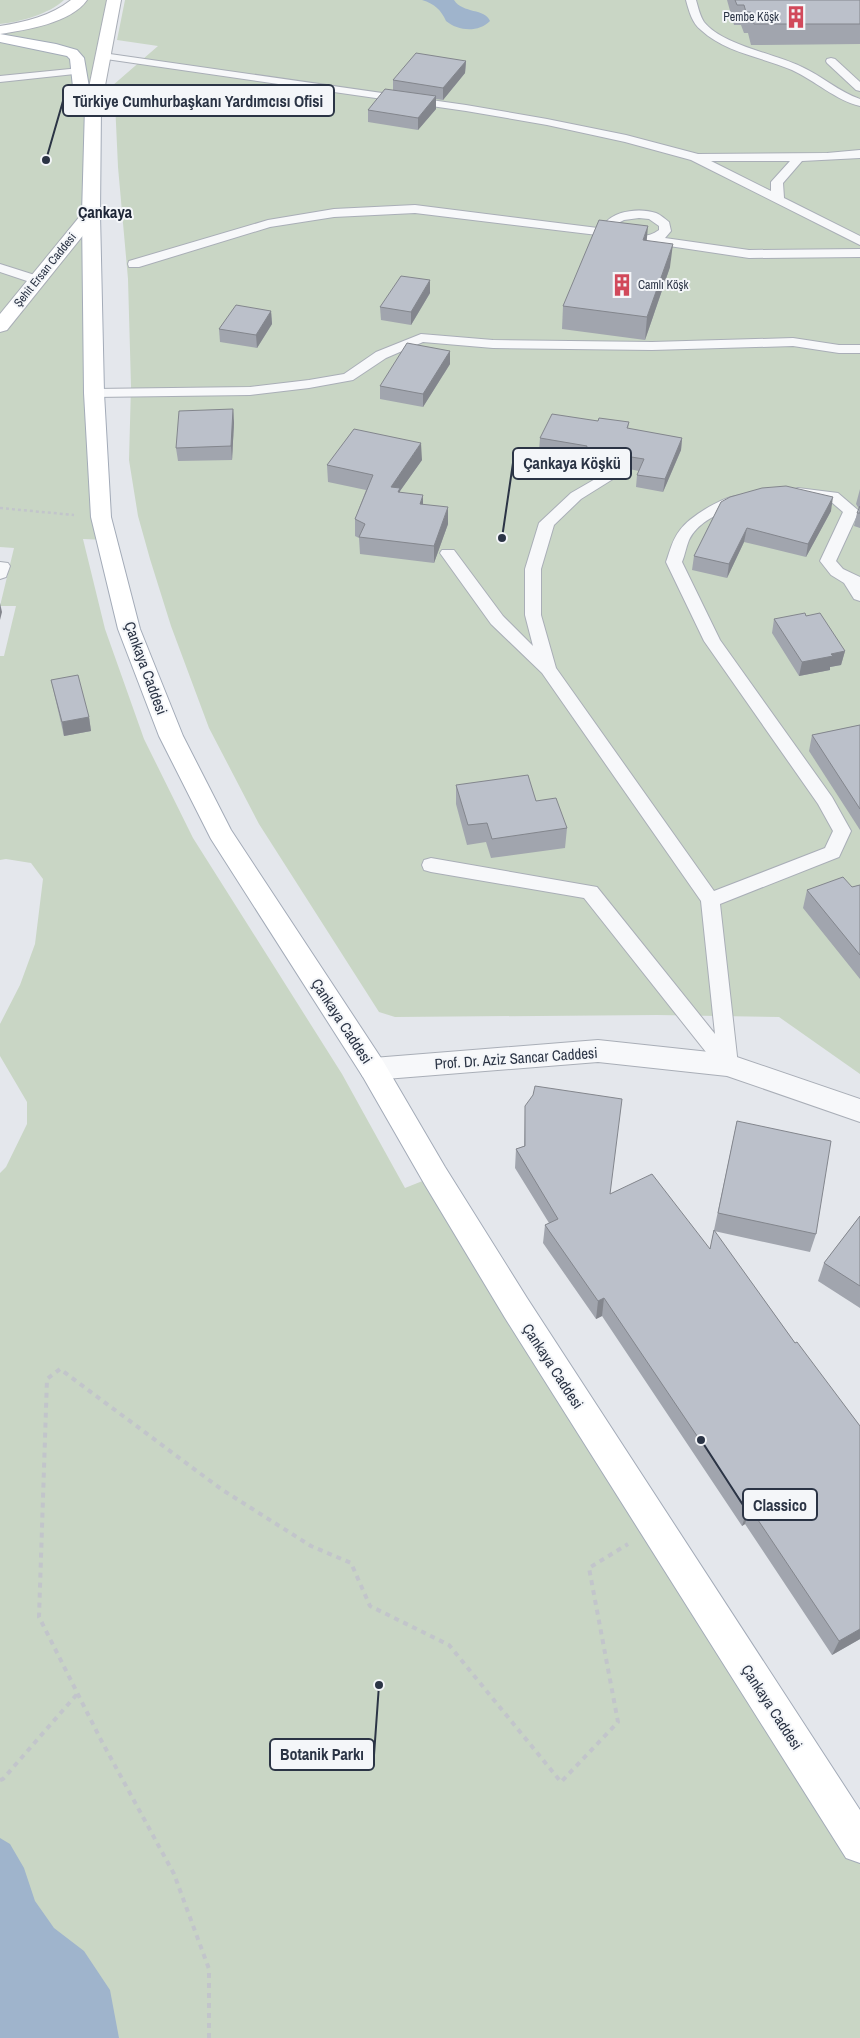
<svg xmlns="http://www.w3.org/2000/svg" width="860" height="2038" font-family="'Archivo Narrow',sans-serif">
<rect width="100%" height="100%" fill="#e4e7ec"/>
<g fill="#c9d6c5">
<path d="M0,0h64c-15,14 -44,22 -64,24z"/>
<polygon points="80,0 114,0 93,107 107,540 83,539 105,629 144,739 193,838 342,1074 405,1188 435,1176 860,1844 860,2038 0,2038 0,1173 6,1167 27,1124 27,1102 0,1056 0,1024 20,985 35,944 43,879 31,863 6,859 0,860 0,656 4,656 16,606 0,606 14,548 0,547 0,30 18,28"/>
<polygon points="125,0 860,0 860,1074 779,1017 657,1015 395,1017 379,1012 259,824 209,728 171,626 150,559 138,516 129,460 131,386 128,279 118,167 115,102 112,86 158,46 117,40"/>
</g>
<g fill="#9fb4cc">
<path d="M422,0h32c9,14 31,8 36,21 -12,12 -32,10 -44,0 -5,-11 -11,-17 -24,-21z"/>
<polygon points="0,1838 10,1844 24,1868 35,1901 54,1928 84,1951 110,1990 119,2038 0,2038"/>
</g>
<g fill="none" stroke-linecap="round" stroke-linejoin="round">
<defs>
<g id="service">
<path d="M686,0h10c2,7 4,16 8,22 18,23 72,32 98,45 20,9 37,25 58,32v7c-25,-6 -44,-25 -68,-36 -30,-13 -66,-17 -91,-40 -9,-7 -12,-19 -15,-30z"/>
<path d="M103,53l363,52 81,14 79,16 72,19 129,-1 33,-3v8l-58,3 -19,22 1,15 76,38v9l-169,-85 -66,-18 -78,-17 -81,-14 -367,-53 -1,-2 1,-2zM711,161h79l-19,21v9z"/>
<polygon points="831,58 835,59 860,82 860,91 856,90 827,63 826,61 827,59"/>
<polygon points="80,68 86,71 84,73 0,82 0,76"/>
<path d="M415,205l191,24v-7c10,-12 36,-14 50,-9 5,2 9,6 13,9l2,9 -6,7 84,12 111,-1v8l-111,1 -100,-15h-19l-16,-6 -199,-24 -81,4 -64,10 -131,40h-10l-1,-3 1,-3 139,-41 66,-11zM639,218l10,1 10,7v4c-12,9 -30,8 -41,-2v-5l6,-3z"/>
<polygon points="0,264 41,277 43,280 36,284 0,272"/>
<polygon points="421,334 493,340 652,342 793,338 839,345 860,345 860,353 839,353 793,346 652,350 493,348 423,342 386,358 353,380 309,388 250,395 94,397 87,393 94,389 250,387 309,380 344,374 376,352"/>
<path d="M616,467l5,1 2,3 -2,3 -40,25 -27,26 -13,44v46l15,53 158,223 111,-43 8,-17 -15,-27 -114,-163 -38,-79c4,-11 6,-22 14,-32 10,-14 50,-39 67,-34l3,3 -3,3c-20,8 -48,17 -58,38 -3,7 -4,15 -7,22l38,78 112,157 19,34 -12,26 -119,47 18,161 -3,6 -7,2 -7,-2 -137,-173 -153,-26 -7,-2 -2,-5 2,-5 7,-2 166,29 118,147 -14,-133 -159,-228 -51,-49 -51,-71 2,-3h12l49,66 30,30 -8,-31v-46l14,-46 32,-30z"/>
<polygon points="798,488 838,493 859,511 836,561 843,569 860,577 860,601 854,599 844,583 831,575 820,561 843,512 829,500 793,496 790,493 793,490"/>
<polygon points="0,562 8,563 10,566 6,577 0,579"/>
</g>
<polygon id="minor" points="598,1040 728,1054 860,1099 860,1122 727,1076 598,1062 373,1080 363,1077 359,1069 363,1061 373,1058"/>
<g id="secondary">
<path d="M71,0h16c-16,23 -61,30 -87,34v-8c25,-4 51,-10 71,-26z"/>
<polygon points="107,0 121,0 101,107 99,110 87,110 85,107"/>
<polygon points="91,209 97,210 100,214 97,218 7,330 0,332 0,314 85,210"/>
</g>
<polygon id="primary" points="0,34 56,44 77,50 84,58 89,87 101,107 100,214 104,393 111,517 140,629 183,736 231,830 383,1061 445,1167 527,1298 860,1810 860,1863 846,1858 505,1318 425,1185 363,1077 211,839 159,736 118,629 91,517 84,393 82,214 85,107 73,87 70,59 67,56 0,42"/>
</defs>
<use href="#service" stroke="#a9aeb7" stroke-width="2"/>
<use href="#minor" stroke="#a9aeb7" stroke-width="2"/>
<use href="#secondary" stroke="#a9aeb7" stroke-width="2"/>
<use href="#primary" stroke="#a3abb8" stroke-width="2"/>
<polyline stroke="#c2c5cb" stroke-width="2.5" stroke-dasharray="3 3" stroke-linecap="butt" points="0,508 74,515"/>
<g stroke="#c2c5cb" stroke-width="4" stroke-dasharray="5 5" stroke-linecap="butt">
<polyline points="0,1780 3,1779 78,1693"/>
<polyline points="209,2038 209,1969 174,1874 101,1740 39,1617 47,1379 60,1369 221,1489 311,1546 351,1563 370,1606 449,1645 561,1782 618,1722 589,1568 628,1544"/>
</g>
<use href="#service" fill="#f7f8fa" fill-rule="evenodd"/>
<use href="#minor" fill="#f7f8fa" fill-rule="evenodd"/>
<use href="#secondary" fill="#fff" fill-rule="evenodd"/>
<use href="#primary" fill="#fff" fill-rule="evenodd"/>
</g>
<g fill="#a1a5ae">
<polygon points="727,0 860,0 860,44 751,45 748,33 744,33 741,25 734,25"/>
<polygon points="466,61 465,73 443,100 436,99 436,109 418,130 368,122 368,110 393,90 393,80"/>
<polygon points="647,240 670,267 645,340 562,329 563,306"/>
<polygon points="430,293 411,325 381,320 380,307"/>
<polygon points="271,311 272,324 257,348 220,342 219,329"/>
<polygon points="450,351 450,364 423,407 380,399 380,386"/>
<polygon points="233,409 234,423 232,460 178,461 176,448"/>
<polygon points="598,421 629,422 628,429 682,438 681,450 663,492 636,487 637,475 639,471 624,468 616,465 613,467 585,462 585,458 539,450 540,438"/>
<polygon points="422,460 400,491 400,493 423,504 448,524 434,563 360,554 359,538 355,536 355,519 366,490 328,482 327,465"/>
<polygon points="860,489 860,528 854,526 857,513 859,509 856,504"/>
<polygon points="721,502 831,511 806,557 744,542 727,578 692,570 694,556"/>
<polygon points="806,616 845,651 841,665 830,667 830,670 799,676 772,633 774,619"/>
<polygon points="51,680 89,717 91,731 64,736"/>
<polygon points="860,725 860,830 809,751 812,735"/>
<polygon points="456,785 536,801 567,828 565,848 491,858 486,842 467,845 456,804"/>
<polygon points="860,885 860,979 803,908 807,890 852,887"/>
<polygon points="525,1106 610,1194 710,1249 737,1121 816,1234 810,1252 714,1231 795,1343 860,1426 860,1639 832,1655 745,1524 742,1526 602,1316 596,1319 543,1243 545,1225 549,1223 515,1168 516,1149 524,1146"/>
<polygon points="860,1216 860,1308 818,1281 824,1263"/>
</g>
<g fill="#83868d">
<polygon points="466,61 465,73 443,100 443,88"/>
<polygon points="436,96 436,109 418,130 418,118"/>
<polygon points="648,226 646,249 643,240"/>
<polygon points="673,244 670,267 645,340 647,317"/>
<polygon points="430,280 430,293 411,325 411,312"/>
<polygon points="271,311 272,324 257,348 256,335"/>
<polygon points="450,351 450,364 423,407 423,394"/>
<polygon points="233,409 234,423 232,460 231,446"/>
<polygon points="682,438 681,450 663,492 665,479"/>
<polygon points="421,443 422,460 400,491 400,505 391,487"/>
<polygon points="617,453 616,465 613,467 614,455"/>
<polygon points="423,495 423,512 420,504"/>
<polygon points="833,497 831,511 806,557 808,544"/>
<polygon points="448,507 448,524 434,563 434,546"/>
<polygon points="747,528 744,542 727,578 729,564"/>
<polygon points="0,603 2,612 0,620"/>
<polygon points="845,651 841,665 830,667 830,670 799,676 802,662 831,654"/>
<polygon points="89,717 91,731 64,736 62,722"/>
<polygon points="604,1298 602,1316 596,1319 598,1301"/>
<polygon points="750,1508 745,1524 742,1526 747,1510"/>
<polygon points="860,1629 860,1639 832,1655 839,1641"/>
</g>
<g fill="#bbc0ca" stroke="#83868d">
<polygon points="735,0 860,0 860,24 754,24 751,12 746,12 744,5 737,5"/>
<polygon points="416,53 466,61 443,88 393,80"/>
<polygon points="385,89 436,96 418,118 368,110"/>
<polygon points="599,220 648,226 643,240 673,244 647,317 563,306"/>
<polygon points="401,276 430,280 411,312 380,307"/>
<polygon points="236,305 271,311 256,335 219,329"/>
<polygon points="407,343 450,351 423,394 380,386"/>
<polygon points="233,409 231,446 176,448 179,411"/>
<polygon points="552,414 598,421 599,418 629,422 627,428 682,438 665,479 637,475 644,459 625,456 617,453 614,455 586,450 587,446 540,438"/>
<polygon points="354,429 421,443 391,487 400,488 398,492 423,495 420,504 448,507 434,546 359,537 365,524 355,519 373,475 327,465"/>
<polygon points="786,486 833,497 808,544 747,528 729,564 694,556 721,502 730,497 762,488"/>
<polygon points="860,506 860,513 857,513"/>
<polygon points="805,613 806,616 820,613 845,651 831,654 833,656 802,662 774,619"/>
<polygon points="78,675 89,717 62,722 51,680"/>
<polygon points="860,725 860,809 812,735"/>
<polygon points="528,775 536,801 556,798 567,828 492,839 487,823 468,825 456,785"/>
<polygon points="843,877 852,887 860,885 860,955 807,890"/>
<polygon points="535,1086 622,1099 610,1194 652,1174 710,1249 714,1230 795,1343 797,1342 860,1426 860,1629 839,1641 750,1508 747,1510 604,1298 598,1301 545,1225 558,1219 516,1149 525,1146 525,1106 533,1095"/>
<polygon points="737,1121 831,1141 816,1234 718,1213"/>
<polygon points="860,1216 860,1286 824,1263"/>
</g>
<defs>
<symbol id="building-bare" viewBox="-9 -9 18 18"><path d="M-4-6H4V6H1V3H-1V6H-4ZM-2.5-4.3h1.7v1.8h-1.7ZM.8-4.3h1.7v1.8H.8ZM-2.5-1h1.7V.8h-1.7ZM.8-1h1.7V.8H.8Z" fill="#d1495b" stroke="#f4f6f9" stroke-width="2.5" paint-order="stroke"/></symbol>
</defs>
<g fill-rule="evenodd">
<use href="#building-bare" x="780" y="1" width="32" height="32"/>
<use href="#building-bare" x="606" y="269" width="32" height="32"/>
</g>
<g text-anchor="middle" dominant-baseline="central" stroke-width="4" stroke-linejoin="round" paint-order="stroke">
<g font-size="12" fill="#2b3445" stroke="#f4f6f9" text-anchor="end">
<text x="779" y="17">Pembe Köşk</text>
<text x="638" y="285" text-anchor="start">Camlı Köşk</text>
</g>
<g font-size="12" fill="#2b3445" stroke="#f4f6f9">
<text transform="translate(45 270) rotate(-51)">Şehit Ersan Caddesi</text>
</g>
<g font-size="15" fill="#2b3445" stroke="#f4f6f9">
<text transform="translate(146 668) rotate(70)">Çankaya Caddesi</text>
<text transform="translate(342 1021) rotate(57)">Çankaya Caddesi</text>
<text transform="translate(516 1058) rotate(-4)">Prof. Dr. Aziz Sancar Caddesi</text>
<text transform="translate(553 1366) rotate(57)">Çankaya Caddesi</text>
<text transform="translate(772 1707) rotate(57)">Çankaya Caddesi</text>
</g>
<g font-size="16" font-weight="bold" fill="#1d2536" stroke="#f4f6f9">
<text x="105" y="212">Çankaya</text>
</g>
</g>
<path fill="none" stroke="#2b3445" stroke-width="2" d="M46 160L63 101M502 538L513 463M701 1440L743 1505M379 1685L374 1755"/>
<g fill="#2b3445" stroke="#f4f6f9" stroke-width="2">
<circle cx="46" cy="160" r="5"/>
<circle cx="502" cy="538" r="5"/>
<circle cx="701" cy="1440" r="5"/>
<circle cx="379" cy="1685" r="5"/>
</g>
<g fill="#f4f6f9" stroke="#2b3445" stroke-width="2">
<rect x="63" y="85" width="271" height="31" rx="5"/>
<rect x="513" y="448" width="118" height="31" rx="5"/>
<rect x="743" y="1489" width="74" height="31" rx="5"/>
<rect x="270" y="1739" width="104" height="31" rx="5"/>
</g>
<g font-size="16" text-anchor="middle" font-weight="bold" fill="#2b3445">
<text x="198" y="107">Türkiye Cumhurbaşkanı Yardımcısı Ofisi</text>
<text x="572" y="469">Çankaya Köşkü</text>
<text x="780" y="1511">Classico</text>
<text x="322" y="1760">Botanik Parkı</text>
</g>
</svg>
